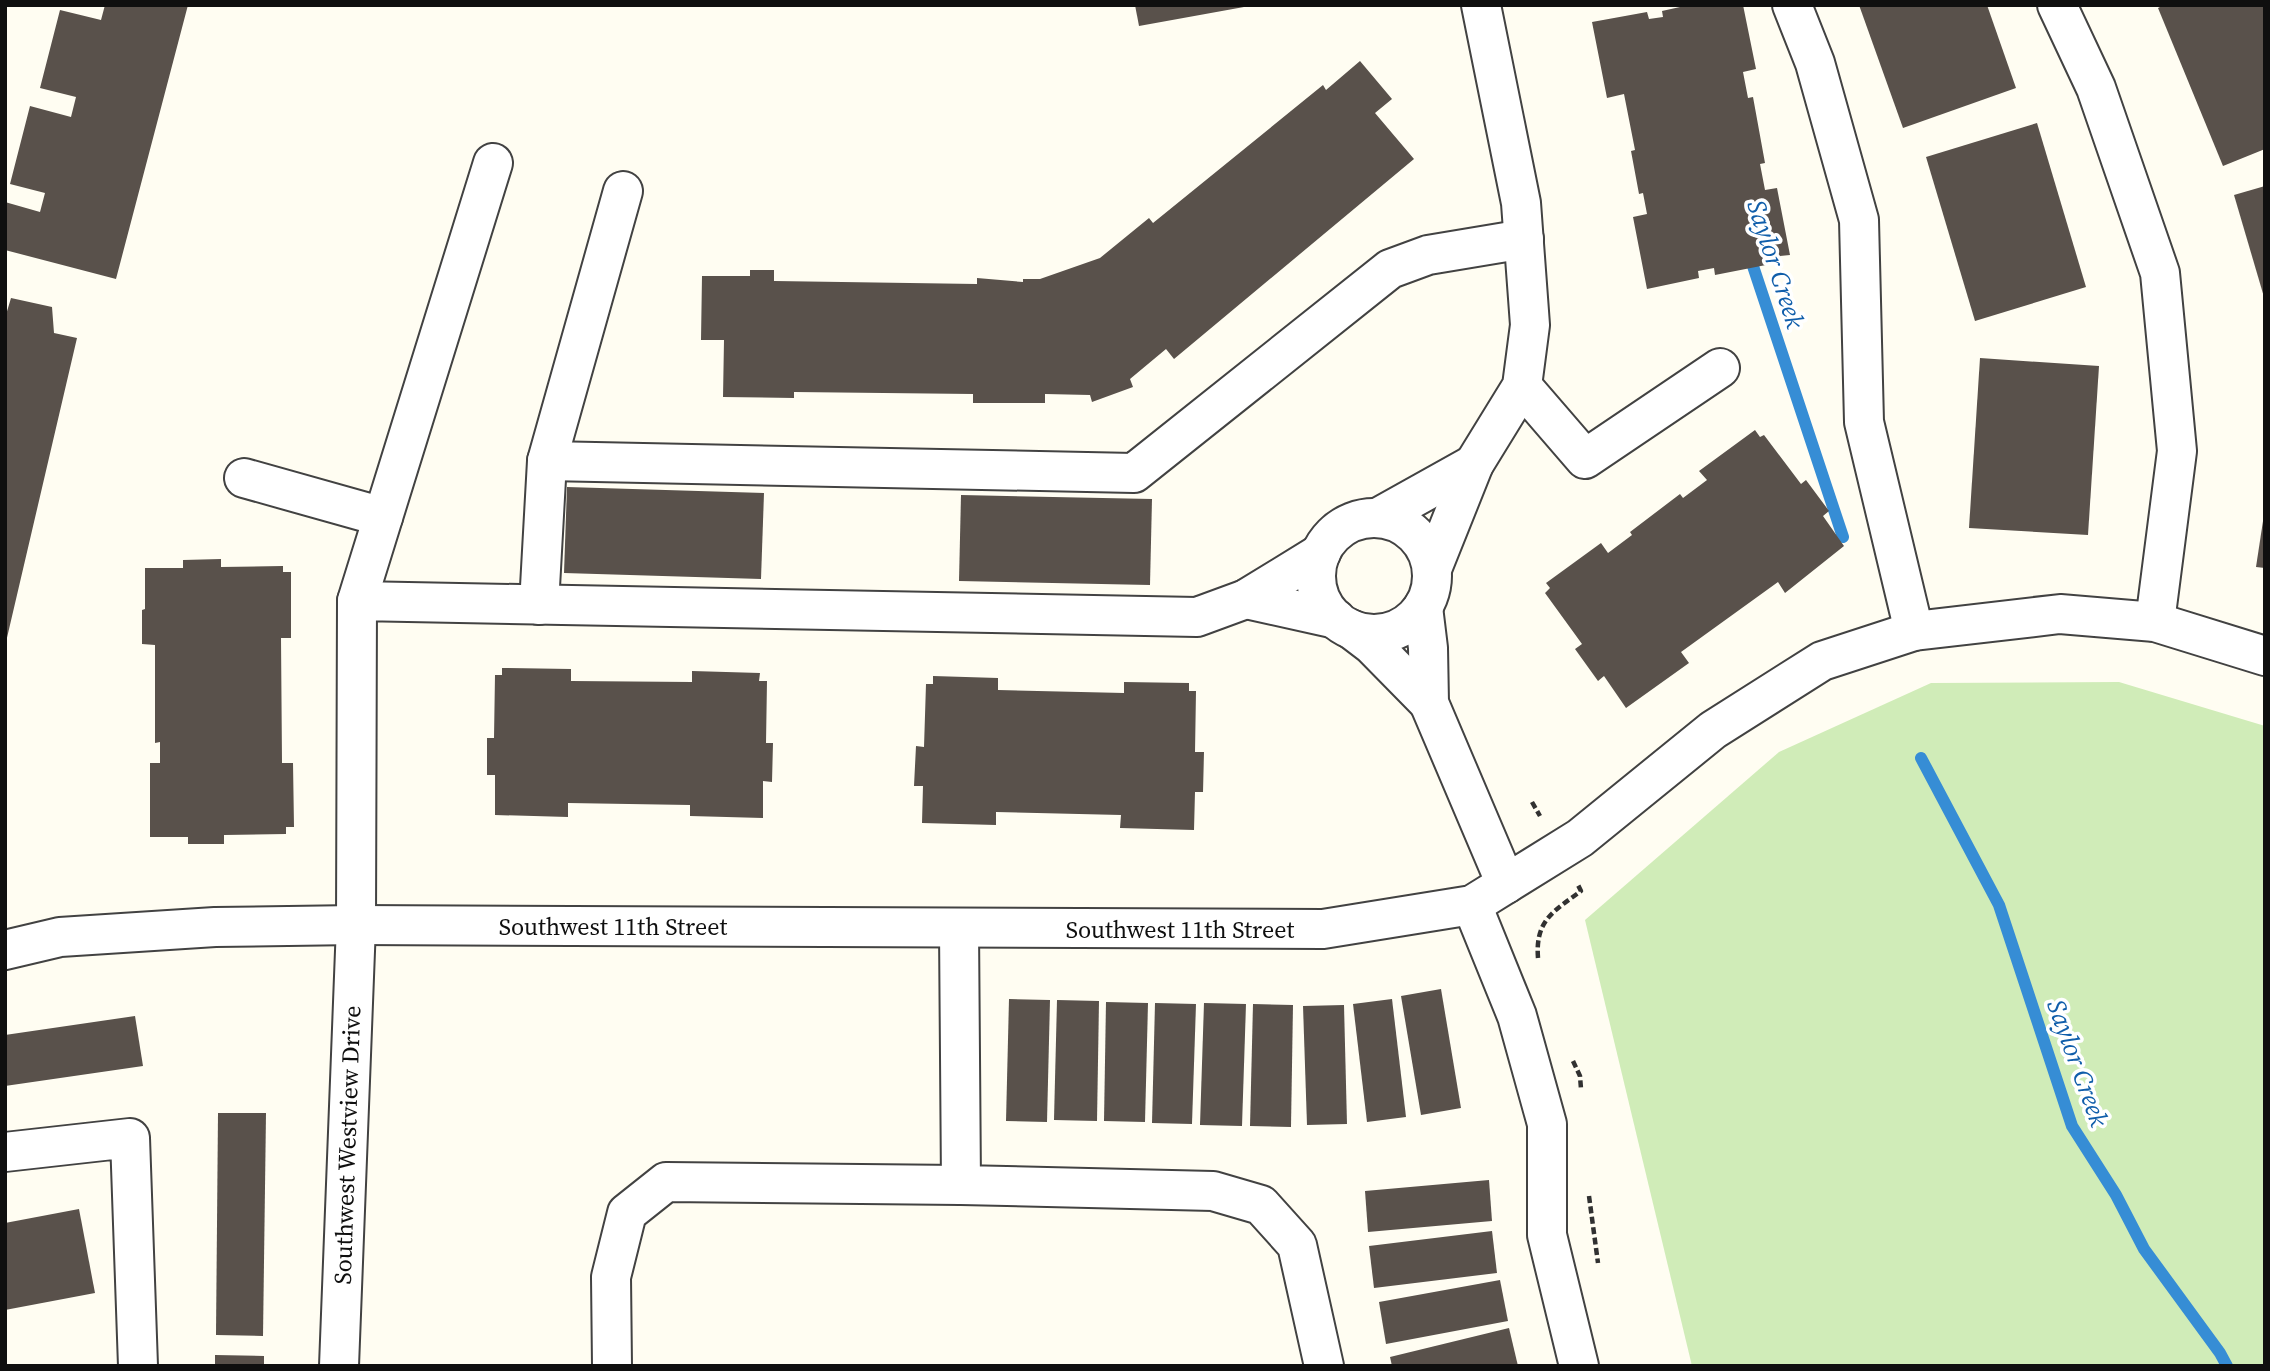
<svg xmlns="http://www.w3.org/2000/svg" width="2270" height="1371" font-family="'Source Serif 4',serif">
<rect width="100%" height="100%" fill="#fffdf2"/>
<polygon fill="#d0ecb8" points="2119,682 2265,726 2265,1366 1692,1366 1585,920 1779,752 1931,683"/>
<g fill="none" stroke-linecap="round" stroke-linejoin="round">
<g stroke="#368dd5" stroke-width="12">
<polyline points="1748,251 1843,537"/>
<polyline points="1921,758 1999,905 2072,1126 2116,1195 2144,1249 2220,1353 2227,1366"/>
</g>
</g>
<g fill="#59514b">
<polygon points="105,5 188,5 116,279 5,250 5,202 40,212 45,193 10,184 30,106 71,117 76,97 40,88 60,10 101,20"/>
<polygon points="1135,5 1243,5 1244,7 1139,26"/>
<polygon points="1689,5 1743,5 1756,69 1743,72 1748,98 1753,97 1765,163 1760,164 1765,190 1777,188 1790,255 1780,256 1781,262 1715,275 1714,268 1698,271 1699,278 1647,289 1633,217 1647,214 1643,193 1639,194 1631,151 1635,150 1624,94 1607,98 1592,22 1647,12 1649,19 1663,17 1662,11"/>
<polygon points="1859,5 1987,5 2016,88 1903,128"/>
<polygon points="2164,5 2265,5 2265,149 2223,166 2158,8"/>
<polygon points="1360,61 1392,99 1375,113 1414,159 1174,359 1166,349 1130,379 1133,387 1092,402 1090,395 1045,394 1045,403 973,403 973,394 794,392 794,398 723,397 724,340 701,340 702,276 750,276 750,270 774,270 774,281 977,284 977,278 1023,282 1023,279 1040,279 1100,258 1149,218 1153,223 1323,85 1326,90"/>
<polygon points="2037,123 2086,287 1975,321 1926,157"/>
<polygon points="2265,186 2265,297 2264,297 2234,195"/>
<polygon points="11,298 52,307 54,333 77,338 6,642 5,318"/>
<polygon points="1980,358 2099,366 2088,535 1969,528"/>
<polygon points="1755,430 1760,437 1764,435 1801,484 1806,480 1829,511 1823,516 1844,546 1785,593 1778,582 1681,652 1689,663 1626,708 1604,676 1598,681 1575,649 1582,644 1545,593 1550,588 1546,583 1601,543 1608,553 1632,535 1630,532 1680,494 1683,498 1707,480 1699,471"/>
<polygon points="567,487 764,493 761,579 564,573"/>
<polygon points="961,495 1152,499 1150,585 959,581"/>
<polygon points="2263,521 2265,521 2265,568 2256,567"/>
<polygon points="221,559 221,567 283,566 283,572 291,572 291,638 281,638 282,763 293,763 294,827 286,827 286,834 224,835 224,844 188,844 188,837 150,837 150,763 160,763 160,742 155,743 155,645 142,644 142,610 145,609 145,568 183,568 183,560"/>
<polygon points="502,668 571,669 571,681 692,682 692,671 760,673 759,681 767,681 766,743 773,743 772,782 763,781 763,818 690,816 690,805 568,803 568,817 495,815 495,775 487,775 487,738 494,738 495,675 502,675"/>
<polygon points="933,676 998,678 998,690 1124,693 1124,682 1189,683 1189,691 1196,691 1195,752 1204,752 1203,792 1195,792 1194,830 1120,828 1121,815 996,812 996,825 922,823 923,786 914,786 916,746 924,747 926,684 933,684"/>
<polygon points="1441,989 1461,1108 1421,1115 1401,996"/>
<polygon points="1009,999 1050,1000 1047,1122 1006,1121"/>
<polygon points="1392,999 1406,1117 1367,1122 1353,1004"/>
<polygon points="1057,1000 1099,1001 1097,1121 1054,1120"/>
<polygon points="1106,1002 1148,1003 1145,1122 1104,1121"/>
<polygon points="1155,1003 1196,1004 1192,1124 1152,1123"/>
<polygon points="1204,1003 1246,1004 1242,1126 1200,1125"/>
<polygon points="1253,1004 1293,1005 1291,1127 1250,1126"/>
<polygon points="1344,1005 1347,1124 1307,1125 1303,1006"/>
<polygon points="135,1016 143,1066 5,1086 5,1035"/>
<polygon points="218,1113 266,1113 263,1336 216,1335"/>
<polygon points="1489,1180 1492,1221 1368,1232 1365,1191"/>
<polygon points="79,1209 95,1293 5,1310 5,1223"/>
<polygon points="1492,1231 1497,1273 1374,1288 1369,1246"/>
<polygon points="1500,1280 1508,1321 1386,1344 1379,1302"/>
<polygon points="1509,1328 1518,1366 1392,1366 1390,1357"/>
<polygon points="215,1355 264,1356 264,1366 215,1366"/>
</g>
<g fill="none" stroke-linecap="round" stroke-linejoin="round">
<defs>
<g id="minor">
<polyline points="1792,5 1815,63 1859,220 1864,422 1914,631"/>
<polyline points="2057,5 2096,88 2160,273 2177,451 2155,622"/>
<polyline points="1522,386 1585,459 1720,368"/>
<polyline points="547,461 1134,473 1390,269 1428,255 1524,239"/>
<polyline points="244,478 383,517"/>
<polyline points="1379,517 1474,464"/>
<circle cx="1374" cy="576" r="58"/>
<polyline points="1432,569 1474,464 1522,386 1530,325 1521,203 1481,5"/>
<polyline points="1246,599 1336,619"/>
<polyline points="357,601 493,163"/>
<polyline points="539,605 547,461 623,191"/>
<polyline points="1423,607 1428,648 1429,703 1506,884"/>
<polyline points="1351,629 1372,645 1429,703"/>
<polyline points="1472,905 1517,1016 1547,1124 1547,1235 1579,1366"/>
<polyline points="959,928 961,1185 1213,1191 1261,1205 1297,1245 1324,1366"/>
<polyline points="5,950 60,937 215,927 356,925 1323,929 1472,905 1580,838 1713,730 1822,661 1914,631 2060,614 2155,622 2265,656"/>
<polyline points="5,1152 130,1138 138,1366"/>
<polyline points="339,1366 356,925 357,601 1197,617 1246,599 1321,553"/>
<polyline points="612,1366 611,1277 627,1213 666,1182 961,1185"/>
</g>
</defs>
<use href="#minor" stroke="#424242" stroke-width="42"/>
<g stroke="#313131" stroke-width="4.5" stroke-dasharray="7 3.5" stroke-linecap="butt">
<polyline points="1532,802 1540,816"/>
<path d="M1538,958c-3,-38 16,-47 43,-67l-3,-6"/>
<polyline points="1573,1061 1580,1076 1581,1089"/>
<polyline points="1589,1196 1598,1263"/>
</g>
<use href="#minor" stroke="#fff" stroke-width="38"/>
</g>
<g text-anchor="middle" dominant-baseline="central" stroke-width="7" stroke-linejoin="round" paint-order="stroke">
<g font-size="24" fill="#0f0f0f" stroke="#fff">
<text x="613" y="926">Southwest 11th Street</text>
<text x="1180" y="929">Southwest 11th Street</text>
<text transform="translate(347 1145) rotate(-88)">Southwest Westview Drive</text>
</g>
<g font-size="26" font-style="italic" fill="#105eaa" stroke="#fff">
<text transform="translate(1776 264) rotate(72)">Saylor Creek</text>
<text transform="translate(2078 1063) rotate(70)">Saylor Creek</text>
</g>
</g>
<rect width="2270" height="1371" fill="none" stroke="#0f0f0f" stroke-width="14"/>
</svg>
